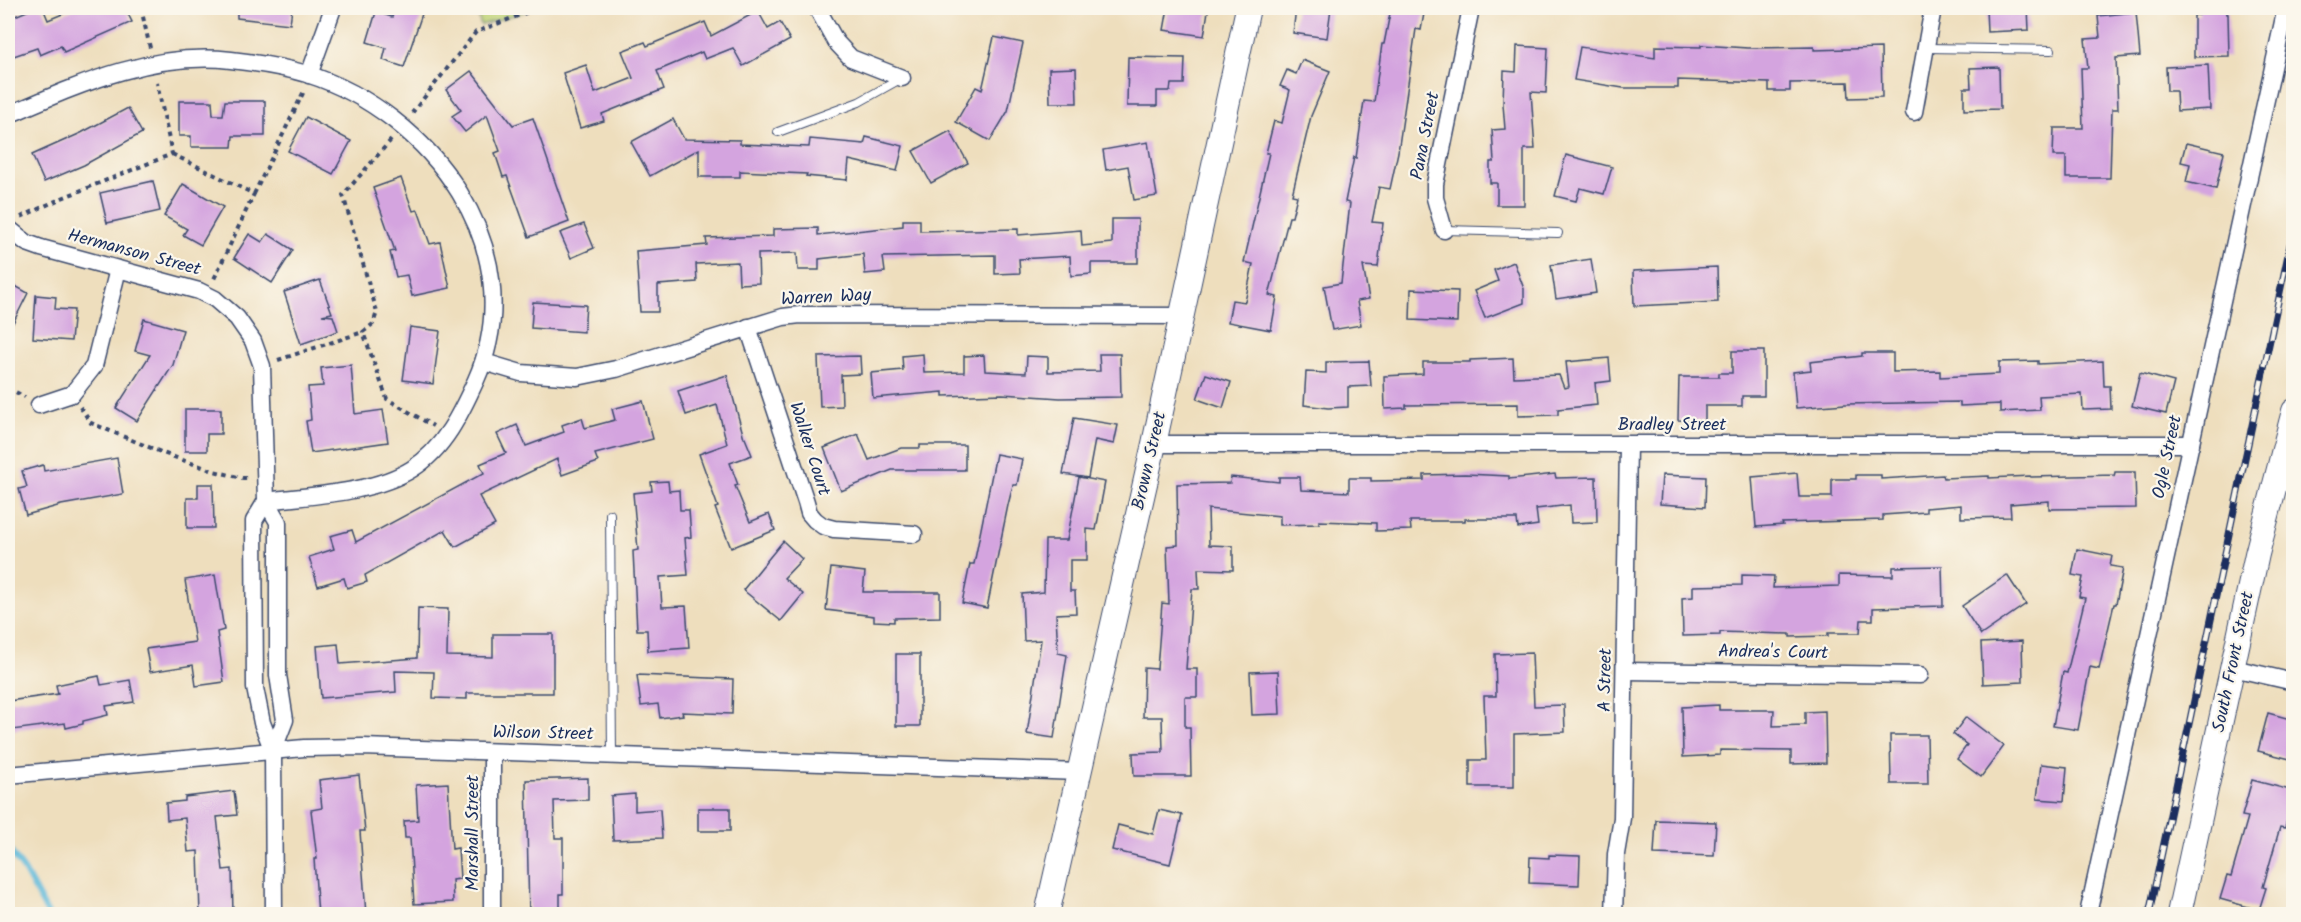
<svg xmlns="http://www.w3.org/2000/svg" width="2301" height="922" font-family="Kalam,sans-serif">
<rect width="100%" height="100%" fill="#fbf7ec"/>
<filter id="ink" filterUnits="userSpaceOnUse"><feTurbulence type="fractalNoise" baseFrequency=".0167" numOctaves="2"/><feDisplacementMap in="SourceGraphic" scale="12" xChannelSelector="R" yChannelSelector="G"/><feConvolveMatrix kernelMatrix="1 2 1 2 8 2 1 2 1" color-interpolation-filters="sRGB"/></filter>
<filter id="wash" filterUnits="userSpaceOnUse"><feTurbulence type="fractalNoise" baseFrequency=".008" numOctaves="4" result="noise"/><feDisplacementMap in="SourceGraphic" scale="24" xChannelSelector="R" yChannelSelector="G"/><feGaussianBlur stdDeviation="1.35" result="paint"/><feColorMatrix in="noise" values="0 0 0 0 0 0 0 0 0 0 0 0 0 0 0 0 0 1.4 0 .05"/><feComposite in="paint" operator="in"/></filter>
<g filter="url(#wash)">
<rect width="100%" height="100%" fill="#eedebd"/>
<polygon fill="#c0d376" stroke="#6e816a" stroke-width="1.5" points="475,8 522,8 524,12 481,25"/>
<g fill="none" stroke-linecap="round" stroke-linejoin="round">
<polyline stroke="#5ab7d8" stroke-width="6" points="8,848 24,870 48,914"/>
</g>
<g id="blocks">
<g fill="#d4a4df">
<polygon points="34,8 43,8 48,20 77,8 125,8 132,22 64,52 61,46 40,55 37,48 8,58 8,19"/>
<polygon points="237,8 292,8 290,24 237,18"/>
<polygon points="396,8 424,8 404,67 383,60 386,48 367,42 376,12 392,17"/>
<polygon points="1168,8 1190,8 1208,11 1204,36 1164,30"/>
<polygon points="1296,8 1331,8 1327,38 1293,33"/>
<polygon points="1391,8 1425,8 1421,30 1416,29 1398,152 1390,189 1379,187 1372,222 1383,223 1378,267 1363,266 1369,299 1357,301 1361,325 1332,330 1324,286 1341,283 1350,203 1345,202 1354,157 1356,158 1364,101 1374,102 1382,44 1384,44"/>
<polygon points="1986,8 2028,8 2029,30 1987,32"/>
<polygon points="2199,8 2226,8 2227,14 2228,14 2229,56 2194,57 2194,15 2199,15"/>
<polygon points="758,11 768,29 780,22 790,40 743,66 733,48 705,59 702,52 657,71 664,89 602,114 604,121 580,128 563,73 586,65 595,93 633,78 622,51 645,42 647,46 705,22 711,36"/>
<polygon points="2136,12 2140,56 2116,58 2118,109 2112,109 2110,178 2066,178 2066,156 2053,156 2054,128 2083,128 2081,68 2088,68 2085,39 2100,38 2098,16"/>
<polygon points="994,37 1023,43 1008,111 990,141 956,122 976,87 982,90"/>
<polygon points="1701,45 1748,48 1814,47 1814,50 1881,48 1882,97 1849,98 1848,82 1790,83 1790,91 1769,91 1769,83 1678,80 1678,88 1623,88 1574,80 1580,47 1655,58 1655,46 1701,47"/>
<polygon points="1517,46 1548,48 1546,93 1531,92 1535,149 1524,149 1524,205 1497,205 1497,183 1490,183 1490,162 1494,162 1492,130 1505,129 1503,104 1504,71 1516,72"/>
<polygon points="1128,57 1185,58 1184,84 1171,84 1170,91 1157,91 1157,106 1127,106"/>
<polygon points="1302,60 1330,71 1311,116 1292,195 1297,196 1292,217 1289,217 1269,295 1277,297 1271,330 1228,322 1232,300 1245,302 1253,264 1244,262 1269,153 1266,153 1274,121 1282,123 1290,90 1280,86 1287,70 1296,74"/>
<polygon points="2208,65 2210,109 2177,111 2176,91 2167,91 2166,67"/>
<polygon points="1999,67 2000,109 1964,110 1964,88 1971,88 1970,68"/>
<polygon points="1076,68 1077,103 1050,103 1049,69"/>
<polygon points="471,71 513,125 533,118 569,222 529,237 507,176 503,177 495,153 500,151 487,115 465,132 452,116 461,110 446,90"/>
<polygon points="179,101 212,101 213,115 223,115 225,101 265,101 265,136 233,136 232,147 191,147 191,136 179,136"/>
<polygon points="128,108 142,133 84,165 44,182 32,155 81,133"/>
<polygon points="306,117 351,141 333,174 288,151"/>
<polygon points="673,119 684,139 740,140 740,144 809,147 810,139 864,144 866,137 903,146 897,171 849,160 847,180 806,176 807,174 740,171 740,177 699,177 699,149 650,176 631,142"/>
<polygon points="950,131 968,163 931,183 913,151"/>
<polygon points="1148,142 1157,196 1134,200 1128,166 1106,170 1103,150"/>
<polygon points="2186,143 2224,152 2216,189 2186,182 2190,164 2181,162"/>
<polygon points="1566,155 1612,167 1604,194 1580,188 1576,201 1555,196"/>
<polygon points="401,178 413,211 418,210 430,244 440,242 450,288 412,296 407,275 396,277 390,252 395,251 373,188"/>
<polygon points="153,181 160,211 107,223 100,193"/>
<polygon points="183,184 223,207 201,245 183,235 187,229 164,216"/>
<polygon points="1112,219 1138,219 1138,263 1091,263 1091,274 1071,276 1070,256 1019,259 1020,273 995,274 995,255 883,257 885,272 865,274 863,254 819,259 819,270 798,270 797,253 758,254 759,283 739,284 738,262 696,264 697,282 658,285 658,312 640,312 636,251 707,245 706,238 773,236 773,229 818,228 818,235 903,226 903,220 920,220 920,231 1018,229 1018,235 1081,230 1082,246 1112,243"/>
<polygon points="584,224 594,248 571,258 560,233"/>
<polygon points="249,234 262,242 268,234 293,250 272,283 234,258"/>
<polygon points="1591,259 1596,293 1556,299 1551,265"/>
<polygon points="1514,262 1524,289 1524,303 1485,318 1474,291 1498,281 1494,270"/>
<polygon points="1717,267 1718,302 1634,306 1633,271"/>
<polygon points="320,280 332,313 322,315 333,316 338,331 301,344 284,292"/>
<polygon points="8,282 28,293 8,333"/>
<polygon points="1411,289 1458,291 1457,322 1410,320"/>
<polygon points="36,295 56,297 55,309 74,310 71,341 33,338"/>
<polygon points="533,302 586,305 584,332 531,328"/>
<polygon points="144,319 183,330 173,365 137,421 116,408 150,355 135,351"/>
<polygon points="410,327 440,331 433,384 403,380"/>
<polygon points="1732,351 1764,351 1764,396 1742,396 1742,406 1705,406 1705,421 1678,420 1679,377 1719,377 1719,373 1732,373"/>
<polygon points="1862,353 1893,353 1893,372 1940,371 1940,377 1999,374 1999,362 2038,361 2038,364 2103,361 2104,386 2110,386 2111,409 2083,410 2082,394 2039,396 2040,410 2000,412 2000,404 1960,406 1960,402 1845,404 1796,408 1793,372 1811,370 1810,362 1862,356"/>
<polygon points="923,354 924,373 964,372 964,356 984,355 985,371 1026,373 1027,356 1048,357 1048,372 1100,371 1099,354 1120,354 1121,397 1060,398 1002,394 943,396 943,392 873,398 871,373 903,370 902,356"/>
<polygon points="860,356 861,374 841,375 842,406 820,407 818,357"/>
<polygon points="1513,358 1514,377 1559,375 1564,388 1569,387 1566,362 1609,358 1611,381 1595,383 1597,405 1558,409 1558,415 1518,416 1518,404 1406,405 1406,408 1385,409 1384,376 1423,374 1423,362 1470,362 1470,360"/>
<polygon points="1369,361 1371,386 1348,387 1348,407 1328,408 1304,405 1306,372 1326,373 1326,362"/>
<polygon points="351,365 355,414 383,410 388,442 311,453 306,421 311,420 308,387 323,386 321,368"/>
<polygon points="2140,373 2174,382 2166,414 2132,406"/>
<polygon points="1206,374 1231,382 1223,408 1197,399"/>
<polygon points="727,375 744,438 745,438 752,455 730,463 738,485 735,486 750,522 769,514 775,530 731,548 715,508 718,507 699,454 727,444 717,405 686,415 678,391"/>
<polygon points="643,401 653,439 595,454 598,462 562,475 557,459 479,496 495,525 455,547 445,530 365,575 367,582 347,588 344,578 318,586 309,557 334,549 330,536 352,530 356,542 484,473 480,464 506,453 497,434 517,425 526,446 564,432 562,425 582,418 585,428 615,420 612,409"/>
<polygon points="185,409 221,409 221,434 207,434 207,451 185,451"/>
<polygon points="1074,418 1118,425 1114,444 1095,440 1088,478 1063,474"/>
<polygon points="858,434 869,460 901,448 920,448 920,445 965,445 965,470 892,470 841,491 824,448"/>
<polygon points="996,454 1022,459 1017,485 1013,485 1008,505 987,608 962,603 970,564 974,564"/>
<polygon points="117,458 123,494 61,505 26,515 19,489 27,487 22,471 43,465 44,471"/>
<polygon points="2115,472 2135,472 2136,508 2049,509 2049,501 2010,504 2011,517 1961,518 1961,505 1926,508 1926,512 1883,515 1883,520 1782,523 1783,525 1756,527 1752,477 1797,473 1799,497 1832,497 1832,479 1856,479 1856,475 1881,475 1881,479 1943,475 1944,478 1989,476 1989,478 2030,476 2031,477 2114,475 2114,477"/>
<polygon points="1465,474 1509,476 1509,479 1555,474 1556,478 1596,477 1597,522 1571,523 1570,505 1536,509 1538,525 1518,528 1517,519 1465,519 1465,521 1410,521 1411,530 1376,531 1376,523 1319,521 1319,524 1280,525 1280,516 1208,509 1209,545 1233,546 1233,570 1198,569 1199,589 1192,589 1186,669 1197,669 1197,697 1185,697 1185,727 1190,727 1191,776 1134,776 1133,753 1163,752 1162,717 1143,717 1144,668 1157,669 1162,603 1169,604 1167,546 1178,545 1177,484 1230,483 1231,477 1279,482 1279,477 1300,477 1301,490 1349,492 1349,478 1371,478 1371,481 1424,480 1424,475"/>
<polygon points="1662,475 1706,477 1705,507 1660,504"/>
<polygon points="1079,477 1105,482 1096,530 1087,529 1087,560 1070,560 1070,591 1075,591 1076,613 1056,614 1058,653 1067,655 1054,738 1027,734 1041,640 1024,641 1022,594 1044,592 1045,540 1067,540"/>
<polygon points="668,481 669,491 679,490 680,510 689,510 691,537 685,538 688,575 660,577 662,607 686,606 689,648 648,651 647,630 637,630 633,551 638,550 633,493 652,491 651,482"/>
<polygon points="198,484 213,484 214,528 187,528 187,498 198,498"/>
<polygon points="783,541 802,559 784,578 803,594 781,621 743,590"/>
<polygon points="2077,549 2112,556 2110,566 2123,568 2116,604 2114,604 2099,669 2090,667 2078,730 2053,726 2063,672 2067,673 2085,598 2079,597 2083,577 2072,575"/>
<polygon points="1942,566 1943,606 1873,608 1873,620 1861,620 1860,633 1828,633 1828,636 1790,637 1790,634 1720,632 1720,635 1683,636 1682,598 1693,597 1693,586 1742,585 1742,575 1774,576 1773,588 1839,586 1839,575 1893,576 1893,567"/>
<polygon points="831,568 865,572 863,592 940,592 940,617 894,618 894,622 874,621 874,616 826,610"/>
<polygon points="215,575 224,630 217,632 224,682 196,686 193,665 150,672 146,649 195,642 185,580"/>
<polygon points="2007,575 2026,604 1981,635 1962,606"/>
<polygon points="418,608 448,609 447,656 493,657 493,634 553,634 553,693 467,693 467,699 433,698 434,672 395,671 396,692 321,698 317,646 338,644 340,664 417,658"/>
<polygon points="2022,641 2023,682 1983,684 1981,643"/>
<polygon points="1532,653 1534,706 1564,705 1565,732 1514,734 1514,787 1470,787 1470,760 1486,760 1484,696 1496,696 1495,654"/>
<rect x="896" y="654" width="24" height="72"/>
<polygon points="1278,671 1280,714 1252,715 1250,672"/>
<polygon points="637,675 733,679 732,714 682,712 683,715 660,718 658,704 641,706"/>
<polygon points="99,676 101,685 130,680 134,702 106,706 108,715 83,721 83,724 66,728 65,723 12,730 9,701 58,694 56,685"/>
<polygon points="1719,705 1719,710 1774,710 1773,726 1805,725 1805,712 1825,711 1826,763 1791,764 1791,751 1720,750 1720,755 1683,757 1682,707"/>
<polygon points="2268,713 2294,720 2294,760 2258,751"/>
<polygon points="1966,717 2004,746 1981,777 1957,759 1967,745 1953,734"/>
<polygon points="1890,735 1927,735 1928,784 1891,784"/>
<polygon points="2041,764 2067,767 2064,801 2037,799"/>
<polygon points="359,775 365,831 360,831 366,915 318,915 314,859 317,859 311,810 322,808 319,780"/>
<polygon points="588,778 588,800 554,801 555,838 563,838 563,894 560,894 560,915 529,915 526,780"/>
<polygon points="2252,780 2294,791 2285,828 2280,827 2263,887 2266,888 2259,910 2220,899 2227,876 2231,877 2248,817 2242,816"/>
<polygon points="448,783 452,849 458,848 460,879 452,880 453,902 414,904 410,838 405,838 404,821 418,820 416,785"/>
<polygon points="234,791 237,815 217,817 223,870 232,869 233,915 200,915 198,851 188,852 185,818 167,820 166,803 185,801 185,797"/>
<polygon points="635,794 635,811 660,809 662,838 613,840 611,796"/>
<rect x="698" y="808" width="32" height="23"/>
<polygon points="1159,810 1182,815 1170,864 1112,850 1118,825 1153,834"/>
<polygon points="1656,820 1716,822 1714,856 1654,854"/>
<polygon points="1549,855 1580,856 1579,885 1529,883 1530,857 1549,858"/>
</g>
</g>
</g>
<g filter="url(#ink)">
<use href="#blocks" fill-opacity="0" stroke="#3b496c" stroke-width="1.5"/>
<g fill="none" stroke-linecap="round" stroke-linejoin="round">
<defs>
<g id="lane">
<polyline points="1926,48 2051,50"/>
<polyline points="778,132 859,102 902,78"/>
<polyline points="1444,230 1558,233"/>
<polyline points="610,514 612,755"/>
</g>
<g id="street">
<polyline points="817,8 836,42 851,58 902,78"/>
<polyline points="309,75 333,8"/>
<polyline points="1914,112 1933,8"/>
<path d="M8,115c70,-30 144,-64 223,-55 26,3 52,7 76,14 124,39 227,176 169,306 -15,33 -32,69 -64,89 -40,25 -101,26 -146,32"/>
<polyline points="8,228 27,243 41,248 199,291 215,299 237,318 253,341 262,366 266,501 278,522 278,675 285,720 273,751"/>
<polyline points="1444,230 1435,198 1435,184 1471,8"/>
<polyline points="748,327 806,502 809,513 815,520 823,526 834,529 914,534"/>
<polyline points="484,362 521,373 577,377 616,369 783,317 800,315 1181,316"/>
<polyline points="39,405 72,394 94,366 118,269"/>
<polyline points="1154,444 2191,444"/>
<polyline points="266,501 254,521 255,688 262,723 273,751 274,914"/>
<polyline points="2233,668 2294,682"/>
<polyline points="1626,671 1920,675"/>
<polyline points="8,775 304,748 363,747 1079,772"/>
<polyline points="492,914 492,752"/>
<polyline points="1614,914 1616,854 1622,818 1628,445"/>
<polyline points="2088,914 2286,8"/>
</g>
<g id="secondary">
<polyline points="1047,914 1154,444 1248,8"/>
<polyline points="2179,914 2257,554 2294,411"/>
</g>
</defs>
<use href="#lane" stroke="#3b496c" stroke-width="10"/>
<use href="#street" stroke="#3b496c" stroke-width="19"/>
<use href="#secondary" stroke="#3b496c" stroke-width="26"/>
<g stroke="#3b496c" stroke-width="4" stroke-dasharray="4.5 4.5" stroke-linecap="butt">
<polyline points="141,8 150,48"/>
<polyline points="412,113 476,32 528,12 527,8"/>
<polyline points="391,140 343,195 377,312 373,324 363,332 387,399 433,426"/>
<polyline points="172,154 254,194 214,279"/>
<polyline points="254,194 305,89"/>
<polyline points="21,217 62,198 172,154 157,83"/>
<polyline points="278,360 363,332"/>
<polyline points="8,388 25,397"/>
<polyline points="80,407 91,423 163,453 214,471 242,478 249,478"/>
</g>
<use href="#lane" stroke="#fff" stroke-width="8"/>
<use href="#street" stroke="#fff" stroke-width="16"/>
<use href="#secondary" stroke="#fff" stroke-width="24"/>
<defs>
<polyline id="rail" points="2149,914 2294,226"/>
</defs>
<use href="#rail" stroke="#1b2f5e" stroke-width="7"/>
<use href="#rail" stroke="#fbf7ec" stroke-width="4.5" stroke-dasharray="14" stroke-linecap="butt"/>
</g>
</g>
<g text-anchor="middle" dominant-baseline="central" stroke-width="4.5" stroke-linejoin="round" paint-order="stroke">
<g font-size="18" fill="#1b2f5e" stroke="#fbf7ec">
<text transform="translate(1426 136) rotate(-79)">Pana Street</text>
<text transform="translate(134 253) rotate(15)">Hermanson Street</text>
<text transform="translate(826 298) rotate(-3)">Warren Way</text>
<text x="1672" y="425">Bradley Street</text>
<text transform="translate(809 449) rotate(72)">Walker Court</text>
<text transform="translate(2168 457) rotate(-78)">Ogle Street</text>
<text transform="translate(1150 461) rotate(-77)">Brown Street</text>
<text transform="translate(1773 653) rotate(1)">Andrea's Court</text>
<text transform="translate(2234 662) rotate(-78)">South Front Street</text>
<text transform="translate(1606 680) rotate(-89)">A Street</text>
<text transform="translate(543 734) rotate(1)">Wilson Street</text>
<text transform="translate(473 833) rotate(-90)">Marshall Street</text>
</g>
</g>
<rect width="2301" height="922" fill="none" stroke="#fbf7ec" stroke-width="30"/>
</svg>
